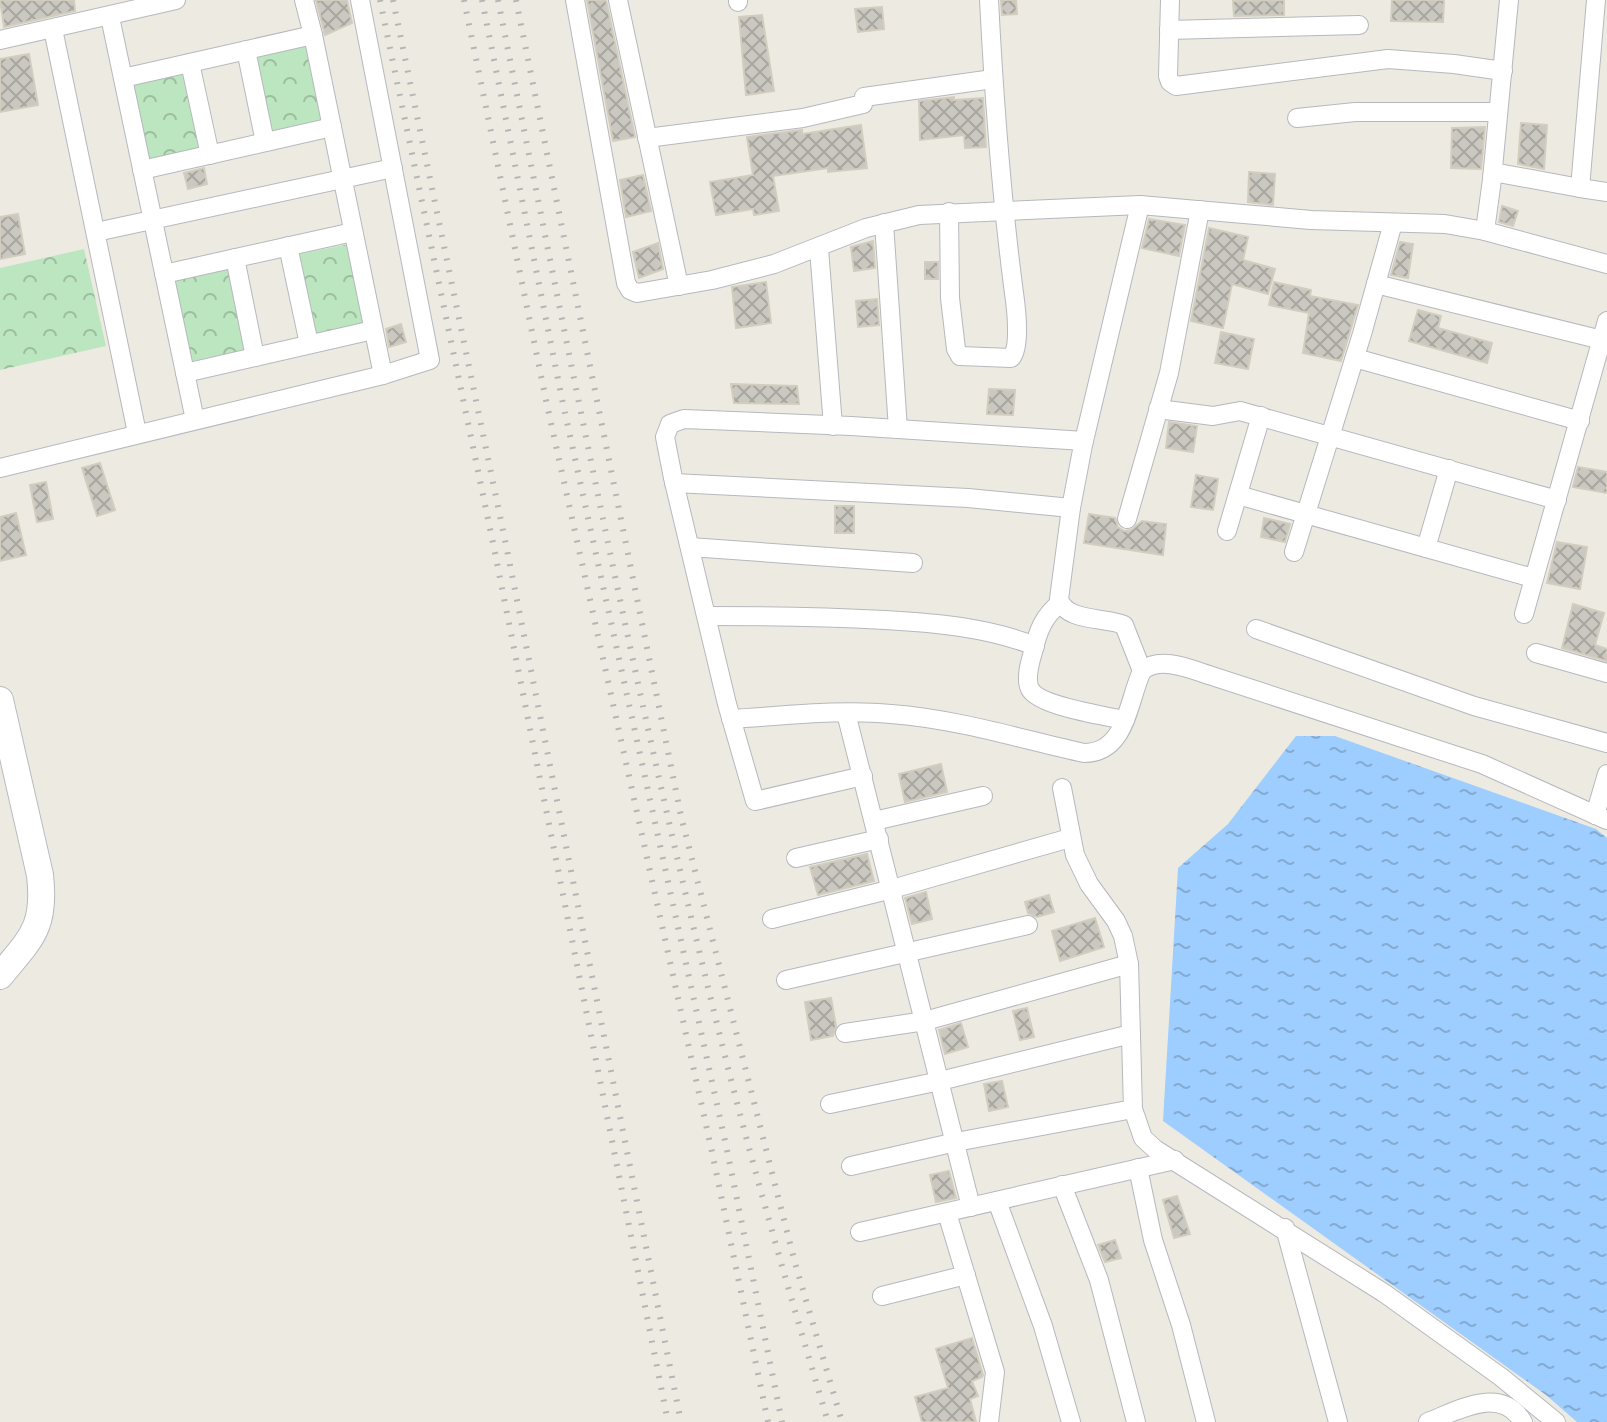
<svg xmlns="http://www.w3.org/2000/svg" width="1607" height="1422" font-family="'Titillium Web',sans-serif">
<defs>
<pattern id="forest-crowns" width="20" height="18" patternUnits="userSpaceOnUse" patternTransform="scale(2)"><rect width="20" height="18" fill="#bce6bf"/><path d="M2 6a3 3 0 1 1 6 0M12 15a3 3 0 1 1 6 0" fill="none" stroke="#9cbe9f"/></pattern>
<pattern id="water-ripples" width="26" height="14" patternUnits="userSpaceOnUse" patternTransform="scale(2)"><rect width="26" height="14" fill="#9eceff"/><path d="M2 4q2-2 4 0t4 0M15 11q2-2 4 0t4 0" fill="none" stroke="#84aad2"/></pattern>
<pattern id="building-cross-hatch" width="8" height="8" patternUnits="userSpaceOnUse" patternTransform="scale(2)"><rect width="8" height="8" fill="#cac8c0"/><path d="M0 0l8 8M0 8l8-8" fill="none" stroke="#a7a69f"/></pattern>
</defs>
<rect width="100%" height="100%" fill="#edebe1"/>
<g fill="url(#forest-crowns)">
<polygon points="308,42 325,124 271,135 254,54"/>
<polygon points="186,70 203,151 149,162 132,81"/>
<polygon points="349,244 366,325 312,336 295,255"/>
<polygon points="84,249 106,346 0,370 0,268"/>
<polygon points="229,269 246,350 192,361 175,280"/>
</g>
<polygon fill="url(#water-ripples)" points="1296,736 1335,736 1596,829 1607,838 1607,1422 1577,1422 1546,1395 1163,1121 1178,868 1228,824"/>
<g fill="url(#building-cross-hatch)" stroke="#d2cdbf" stroke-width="2">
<polygon points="0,0 74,0 75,11 4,27"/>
<polygon points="316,0 347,0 352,23 325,35"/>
<polygon points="587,0 606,0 635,137 613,141"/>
<polygon points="1001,0 1016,0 1017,14 1002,15"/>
<polygon points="1284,0 1284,15 1234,16 1233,1"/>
<polygon points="1392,0 1444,0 1443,22 1391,21"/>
<polygon points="882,7 884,29 858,32 855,9"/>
<polygon points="762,15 774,91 746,95 739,17"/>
<polygon points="29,54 38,105 0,112 0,59"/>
<polygon points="954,97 954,100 983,98 986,147 965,148 964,135 920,140 919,101"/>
<polygon points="1521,123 1547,125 1544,169 1518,164"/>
<polygon points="861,125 867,168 828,172 828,168 773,176 779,211 754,215 753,209 716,215 710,182 753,175 747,137 802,130 802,134"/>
<polygon points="1485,127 1481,169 1451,168 1452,128"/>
<polygon points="204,168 207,184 188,189 184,173"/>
<polygon points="1249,172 1275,174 1273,205 1248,202"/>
<polygon points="643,175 651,211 626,217 620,180"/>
<polygon points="1502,206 1518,211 1513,226 1499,222"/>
<polygon points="18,214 25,254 0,259 0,217"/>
<polygon points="1149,219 1185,225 1179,256 1142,248"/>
<polygon points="1209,228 1248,237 1243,260 1275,269 1268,294 1232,284 1223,328 1191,321"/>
<polygon points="873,241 875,268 854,271 851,247"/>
<polygon points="1400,242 1413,244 1408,278 1391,275"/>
<polygon points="658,243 663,269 639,278 633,252"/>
<rect x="925" y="262" width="13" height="17"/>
<polygon points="766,282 771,323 736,328 732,287"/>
<polygon points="1274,282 1311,290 1310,296 1358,305 1341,361 1303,353 1309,313 1269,305"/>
<polygon points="877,299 879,325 858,327 856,301"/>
<polygon points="1418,310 1441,316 1438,328 1492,343 1487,363 1409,341"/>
<polygon points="401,324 406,342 389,347 386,329"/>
<polygon points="1221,332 1254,339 1248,369 1215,363"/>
<polygon points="731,384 797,386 799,404 734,403"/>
<polygon points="989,389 1015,390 1013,415 987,414"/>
<polygon points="1169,422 1197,426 1193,452 1166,448"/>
<polygon points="100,463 115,510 97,516 82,468"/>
<polygon points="1578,467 1607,472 1607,493 1573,487"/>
<polygon points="1196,475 1218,479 1213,510 1191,507"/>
<polygon points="46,482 53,519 37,522 30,485"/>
<rect x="835" y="506" width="19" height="27"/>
<polygon points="16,513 26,555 0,561 0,517"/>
<polygon points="1089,514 1115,518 1118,527 1124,531 1131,530 1142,521 1166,524 1163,555 1084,543"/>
<polygon points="1264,518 1290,524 1285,542 1261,537"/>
<polygon points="1557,542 1587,547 1580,589 1547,583"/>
<polygon points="1573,604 1604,613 1595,645 1607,649 1607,661 1562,648"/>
<polygon points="941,764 947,792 905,802 899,774"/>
<polygon points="867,854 874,881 818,895 810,867"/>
<polygon points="926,892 932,919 912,924 905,898"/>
<polygon points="1049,895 1054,912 1037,917 1028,913 1025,902"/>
<polygon points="1095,918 1104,947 1060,961 1052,931"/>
<polygon points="831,998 836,1026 833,1036 811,1040 805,1002"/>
<polygon points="1027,1008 1034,1037 1020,1040 1013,1011"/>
<polygon points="961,1023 968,1047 945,1054 939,1030"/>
<polygon points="1002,1081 1008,1107 989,1111 984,1084"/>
<polygon points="949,1171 956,1198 936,1202 930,1175"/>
<polygon points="1177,1196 1190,1234 1174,1238 1163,1200"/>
<polygon points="1115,1240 1121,1258 1105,1262 1098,1245"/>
<polygon points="972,1338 983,1375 982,1377 972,1381 978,1396 970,1399 976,1422 922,1422 915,1397 948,1388 936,1349"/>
</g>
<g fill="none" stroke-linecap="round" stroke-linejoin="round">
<defs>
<g id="street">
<polyline points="304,0 313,35 383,375"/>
<polyline points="575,0 626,283 630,290 637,293 712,280 774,264 866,228 919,215 1140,205 1311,220 1445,224 1485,231 1607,264"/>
<polyline points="618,0 679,286"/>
<polyline points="1170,0 1168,76 1170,82 1176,86 1388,59 1454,64 1503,71"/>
<polyline points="738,2 738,0"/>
<polyline points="110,17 195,420"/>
<polyline points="53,29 137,433"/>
<polyline points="1169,30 1359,25"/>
<polyline points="0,40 176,0"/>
<polyline points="246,50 265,142"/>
<polyline points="190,63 210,155"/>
<polyline points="123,78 313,35"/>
<polyline points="1297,118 1355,112 1498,112"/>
<polyline points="647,138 803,118 863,104 864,97 993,79"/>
<polyline points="142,170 332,127"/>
<polyline points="1492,179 1509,0"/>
<polyline points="1580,188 1607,192"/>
<path d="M1140,205l-57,240 -12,63 -12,91c7,23 46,18 65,26l18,46"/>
<path d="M949,212l1,86 6,51 4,7 51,2c10,-10 5,-51 3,-65 -13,-98 -20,-195 -25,-293"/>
<polyline points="884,223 898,429"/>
<polyline points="1485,231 1493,172 1580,188 1596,0"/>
<polyline points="96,232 393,168"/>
<polyline points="288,246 309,344"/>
<polyline points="819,249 833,426"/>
<polyline points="235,258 255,357"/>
<polyline points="164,274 353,232"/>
<polyline points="1376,284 1602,340"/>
<polyline points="1355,358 1580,421"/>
<polyline points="185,373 373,330"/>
<polyline points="1158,409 1213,416 1240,411 1557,500"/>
<polyline points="0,468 383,375 430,360 360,0"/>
<polyline points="674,483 968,498 1071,508"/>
<polyline points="1238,495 1533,578"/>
<polyline points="1127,519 1169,373 1200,210"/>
<polyline points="1227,531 1261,416"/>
<polyline points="690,547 913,563"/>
<polyline points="1426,548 1449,469"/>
<polyline points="1294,552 1362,334 1393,223"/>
<path d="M1060,603c-17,14 -22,28 -27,49 -3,10 -8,27 -3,37 9,17 75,27 95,31"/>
<polyline points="1524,614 1607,321"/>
<path d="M707,616c60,0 118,1 178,4 51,3 101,7 150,26"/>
<polyline points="1256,629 1474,706 1607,743"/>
<polyline points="1536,653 1607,673"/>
<polyline points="846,713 971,1207"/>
<path d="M731,719c53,-3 108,-10 160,-5 66,5 130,25 193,39 43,0 44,-53 58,-82 19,-16 50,-1 70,5l270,88 125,56"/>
<polyline points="863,776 755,801 727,704 673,478 665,437 670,424 684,419 851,426 1084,441"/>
<polyline points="1062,788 1075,855 1089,884 1116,921 1123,936 1129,964 1133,1109 1143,1138 1155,1149 1384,1293 1501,1377 1556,1422"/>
<polyline points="1595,815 1607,774"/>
<polyline points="874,821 983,796"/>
<polyline points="796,858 879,839"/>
<polyline points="772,919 892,889 1070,838"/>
<polyline points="786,980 1028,925"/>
<polyline points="845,1033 925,1021 1129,964"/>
<polyline points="830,1104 940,1081 1131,1034"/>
<polyline points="851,1166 956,1142 1133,1109"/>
<polyline points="1138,1168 1153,1240 1181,1325 1206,1422"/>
<polyline points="1062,1185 1099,1280 1136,1422"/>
<polyline points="997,1201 1043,1326 1071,1422"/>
<polyline points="947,1213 995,1372 989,1422"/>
<polyline points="1285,1228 1338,1422"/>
<polyline points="860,1232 1175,1160"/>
<polyline points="882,1296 966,1275"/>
<path d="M1428,1422c31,-12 73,-37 95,0"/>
</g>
<path id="secondary" d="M0,700l40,175c6,53 -9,63 -40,101"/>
</defs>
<use href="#street" stroke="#b6b8be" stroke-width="20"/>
<use href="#secondary" stroke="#b6bac0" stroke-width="28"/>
<use href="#street" stroke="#fff" stroke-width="18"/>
<use href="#secondary" stroke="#fff" stroke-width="26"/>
<g stroke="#b4b5b5" stroke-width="6" stroke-dasharray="2 10" stroke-linecap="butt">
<polyline points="380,0 494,548 668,1422"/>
<polyline points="393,0 506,545 681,1422"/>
<polyline points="464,0 547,405 712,1152 768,1422"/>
<polyline points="482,0 563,404 727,1150 782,1422"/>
<path d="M498,0c70,348 137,696 223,1040 32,129 69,255 107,382"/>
<polyline points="516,0 681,816 795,1263 842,1422"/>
</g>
</g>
</svg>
